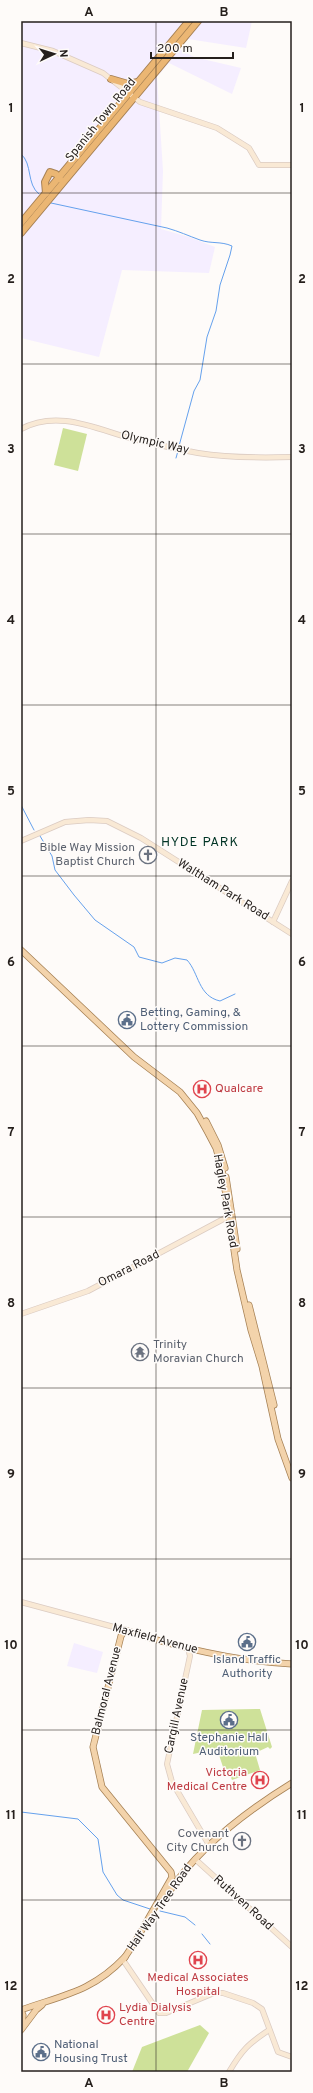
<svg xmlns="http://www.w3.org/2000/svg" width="313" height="2093" font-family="Overpass,sans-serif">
<rect width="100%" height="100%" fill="#fefbf9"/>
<g fill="#f5eeff">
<polygon points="21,21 252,21 246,48 188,39 179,49 194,57 241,68 232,94 169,63 157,77 163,171 161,229 189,237 215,247 209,273 122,270 99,357 21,338"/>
<polygon points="74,1643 103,1652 97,1673 67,1666"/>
</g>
<g fill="#cee199">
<polygon points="63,428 87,434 78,471 54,465"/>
<polygon points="260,1709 272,1747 270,1749 268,1747 255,1753 260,1770 232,1780 230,1775 226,1776 217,1749 193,1754 202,1710"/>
<polygon points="200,2025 209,2033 187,2072 132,2072 142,2047"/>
</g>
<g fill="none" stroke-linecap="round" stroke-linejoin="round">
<g stroke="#65a1ed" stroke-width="1">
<path d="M21,154c12,10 5,30 18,40"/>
<path d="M51,203l116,25c11,3 22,8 33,12 11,4 21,1 32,6l-2,9 -10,30 -4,26 -9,26 -7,43 -6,11 -15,55"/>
<polyline points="176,458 178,451"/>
<polyline points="21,805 34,830"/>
<path d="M40,836l12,20 3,14 19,25 21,25 39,27 5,10 23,6 13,-5 12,2c12,13 11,36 33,41l15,-7"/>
<polyline points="21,1812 78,1819 98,1839 103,1872 117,1895 123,1900 150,1909"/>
<polyline points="160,1911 185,1917 195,1925"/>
<polyline points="202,1934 210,1944"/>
</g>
<defs>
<g id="secondary">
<polyline points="21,43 53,51 103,73 140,102 217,128 249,148 259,165 292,165"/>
<path d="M21,429c37,-20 75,0 112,10 21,5 43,10 65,14 31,5 62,5 94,4"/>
<polyline points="21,841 65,822 89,820 107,821 141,838 292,934"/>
<polyline points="273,922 292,881"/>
<polyline points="21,1314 88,1291 231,1215"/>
<polyline points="21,1602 125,1630"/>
<polyline points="188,1648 190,1656 167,1764 172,1782 209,1845"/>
<polyline points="195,1859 292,1947"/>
<polyline points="123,1960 159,2013 166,2013 214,1993 223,1993 253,2003 262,2009 278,2052 292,2057"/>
<path d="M229,2072c13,-22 19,-28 40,-42"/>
</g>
<g id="primary">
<polyline points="21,950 134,1057 180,1092 197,1113 207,1131 216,1148 222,1169 237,1270 251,1330 262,1366 278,1439 292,1478"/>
<polyline points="206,1121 218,1145 225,1168"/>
<polyline points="226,1177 237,1249"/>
<polyline points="249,1305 274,1405"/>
<path d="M169,1892c30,-45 76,-80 123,-109"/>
<path d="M123,1960l12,-18 37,-65 -1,-5 -69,-85 -9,-40 28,-111 4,-6c54,18 111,31 167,34"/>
<path d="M21,2010c42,-15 71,-18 104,-53"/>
<polyline points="21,2011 23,2015 22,2026"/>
<polyline points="21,2030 36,2010 42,2005"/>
</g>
<g id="highway">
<polyline points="111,79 128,84 138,82"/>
<polyline points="46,193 45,182 50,172 56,174 60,179"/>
<polyline points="21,223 189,21"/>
<polyline points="21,233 198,21"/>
</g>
</defs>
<use href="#secondary" stroke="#dbcbc2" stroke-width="6"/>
<use href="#primary" stroke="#a68155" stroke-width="7"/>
<use href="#highway" stroke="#a68155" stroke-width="8"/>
<use href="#secondary" stroke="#f9e9d5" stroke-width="4.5"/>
<use href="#primary" stroke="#f3d3ab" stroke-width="5.5"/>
<use href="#highway" stroke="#ebb673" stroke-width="6"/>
</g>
<path fill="none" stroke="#251f1c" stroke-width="1" stroke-opacity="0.55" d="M156,21v2051M21,193h271M21,364h271M21,534h271M21,705h271M21,876h271M21,1046h271M21,1217h271M21,1388h271M21,1559h271M21,1730h271M21,1900h271"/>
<defs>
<symbol id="church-ring" viewBox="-11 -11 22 22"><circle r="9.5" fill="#fefbf9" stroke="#6b7280" stroke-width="1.5"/><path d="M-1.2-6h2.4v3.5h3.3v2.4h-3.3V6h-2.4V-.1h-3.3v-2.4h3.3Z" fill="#6b7280"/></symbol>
<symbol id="civic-ring" viewBox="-11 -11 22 22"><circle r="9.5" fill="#fefbf9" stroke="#5c6f8a" stroke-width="1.5"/><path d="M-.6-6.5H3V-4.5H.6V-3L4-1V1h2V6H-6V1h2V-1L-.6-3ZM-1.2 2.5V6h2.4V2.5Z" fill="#5c6f8a"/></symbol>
<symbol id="hospital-ring" viewBox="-11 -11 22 22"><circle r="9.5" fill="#fefbf9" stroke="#e0444e" stroke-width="1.5"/><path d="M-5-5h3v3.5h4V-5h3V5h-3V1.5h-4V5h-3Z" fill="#e0444e"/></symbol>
<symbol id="temple-ring" viewBox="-11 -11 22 22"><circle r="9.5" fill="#fefbf9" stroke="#6b7280" stroke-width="1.5"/><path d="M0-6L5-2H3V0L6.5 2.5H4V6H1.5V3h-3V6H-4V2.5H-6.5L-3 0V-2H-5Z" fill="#6b7280"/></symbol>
</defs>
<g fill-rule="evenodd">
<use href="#church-ring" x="138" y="845" width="20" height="20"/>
<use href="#civic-ring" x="117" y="1010" width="20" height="20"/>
<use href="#hospital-ring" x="192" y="1079" width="20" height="20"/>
<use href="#temple-ring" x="130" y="1342" width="20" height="20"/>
<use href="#civic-ring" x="237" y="1632" width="20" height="20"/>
<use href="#civic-ring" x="219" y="1710" width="20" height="20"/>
<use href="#hospital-ring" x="250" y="1770" width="20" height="20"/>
<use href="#church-ring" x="232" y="1831" width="20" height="20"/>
<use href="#hospital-ring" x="188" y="1950" width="20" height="20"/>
<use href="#hospital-ring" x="96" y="2005" width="20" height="20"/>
<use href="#civic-ring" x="31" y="2042" width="20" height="20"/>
</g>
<g text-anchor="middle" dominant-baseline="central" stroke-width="3" stroke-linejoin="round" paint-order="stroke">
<g font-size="12" fill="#251f1c" stroke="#fefbf9">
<text transform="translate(101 120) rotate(-51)">Spanish Town Road</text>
<text transform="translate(155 443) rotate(13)">Olympic Way</text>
<text transform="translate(223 890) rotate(32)">Waltham Park Road</text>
<text transform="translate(225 1201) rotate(80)">Hagley Park Road</text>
<text transform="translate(129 1269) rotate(-27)">Omara Road</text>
<text transform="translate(155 1639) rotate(15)">Maxfield Avenue</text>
<text transform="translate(107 1691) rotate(-76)">Balmoral Avenue</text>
<text transform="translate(177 1716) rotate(-78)">Cargill Avenue</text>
<text transform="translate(243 1903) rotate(42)">Ruthven Road</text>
<text transform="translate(160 1908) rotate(-55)">Half Way Tree Road</text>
</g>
<g font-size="12" fill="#5b616d" stroke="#fefbf9" text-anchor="end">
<text x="135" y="848">Bible Way Mission<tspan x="135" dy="14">Baptist Church</tspan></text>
<text x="153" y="1345" text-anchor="start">Trinity<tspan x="153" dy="14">Moravian Church</tspan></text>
<text x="229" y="1834">Covenant<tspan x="229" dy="14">City Church</tspan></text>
</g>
<g font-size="12" fill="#4e5e75" stroke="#fefbf9" text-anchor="start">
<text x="140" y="1013">Betting, Gaming, &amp;<tspan x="140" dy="14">Lottery Commission</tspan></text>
<text x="247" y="1660" text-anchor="middle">Island Traffic<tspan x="247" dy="14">Authority</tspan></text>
<text x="229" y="1738" text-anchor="middle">Stephanie Hall<tspan x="229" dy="14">Auditorium</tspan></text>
<text x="54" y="2045">National<tspan x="54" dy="14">Housing Trust</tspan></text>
</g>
<g font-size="12" fill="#be3a42" stroke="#fefbf9" text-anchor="start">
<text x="215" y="1089">Qualcare</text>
<text x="247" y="1773" text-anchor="end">Victoria<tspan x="247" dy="14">Medical Centre</tspan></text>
<text x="198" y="1978" text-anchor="middle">Medical Associates<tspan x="198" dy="14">Hospital</tspan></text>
<text x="119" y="2008">Lydia Dialysis<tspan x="119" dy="14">Centre</tspan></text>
</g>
<g font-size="13" letter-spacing="1" fill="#003425" stroke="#fefbf9">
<text x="200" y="843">HYDE PARK</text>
</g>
</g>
<rect width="313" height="2093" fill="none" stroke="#fefbf9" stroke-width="44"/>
<g transform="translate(54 54) rotate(86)" stroke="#fefbf9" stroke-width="3" paint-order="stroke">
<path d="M0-3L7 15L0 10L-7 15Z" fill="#251f1c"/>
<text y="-6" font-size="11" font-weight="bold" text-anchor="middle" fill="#251f1c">N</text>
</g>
<path d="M151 52v6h82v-6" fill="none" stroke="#251f1c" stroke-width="2"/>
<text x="157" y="52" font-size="12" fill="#251f1c" stroke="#fefbf9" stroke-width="3" paint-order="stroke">200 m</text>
<rect x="22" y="22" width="269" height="2049" fill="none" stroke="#251f1c" stroke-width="1.5"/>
<g font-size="13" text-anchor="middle" font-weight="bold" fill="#251f1c">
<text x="89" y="16">A</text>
<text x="224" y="16">B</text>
<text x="11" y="112">1</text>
<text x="302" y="112">1</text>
<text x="11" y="283">2</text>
<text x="302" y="283">2</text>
<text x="11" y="453">3</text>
<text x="302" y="453">3</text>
<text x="11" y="624">4</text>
<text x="302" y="624">4</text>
<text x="11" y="795">5</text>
<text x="302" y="795">5</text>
<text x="11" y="966">6</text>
<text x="302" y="966">6</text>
<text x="11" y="1136">7</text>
<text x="302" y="1136">7</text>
<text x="11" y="1307">8</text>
<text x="302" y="1307">8</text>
<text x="11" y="1478">9</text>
<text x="302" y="1478">9</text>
<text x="11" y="1649">10</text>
<text x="302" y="1649">10</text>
<text x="11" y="1819">11</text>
<text x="302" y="1819">11</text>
<text x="11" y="1990">12</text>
<text x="302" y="1990">12</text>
<text x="89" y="2087">A</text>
<text x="224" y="2087">B</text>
</g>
</svg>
